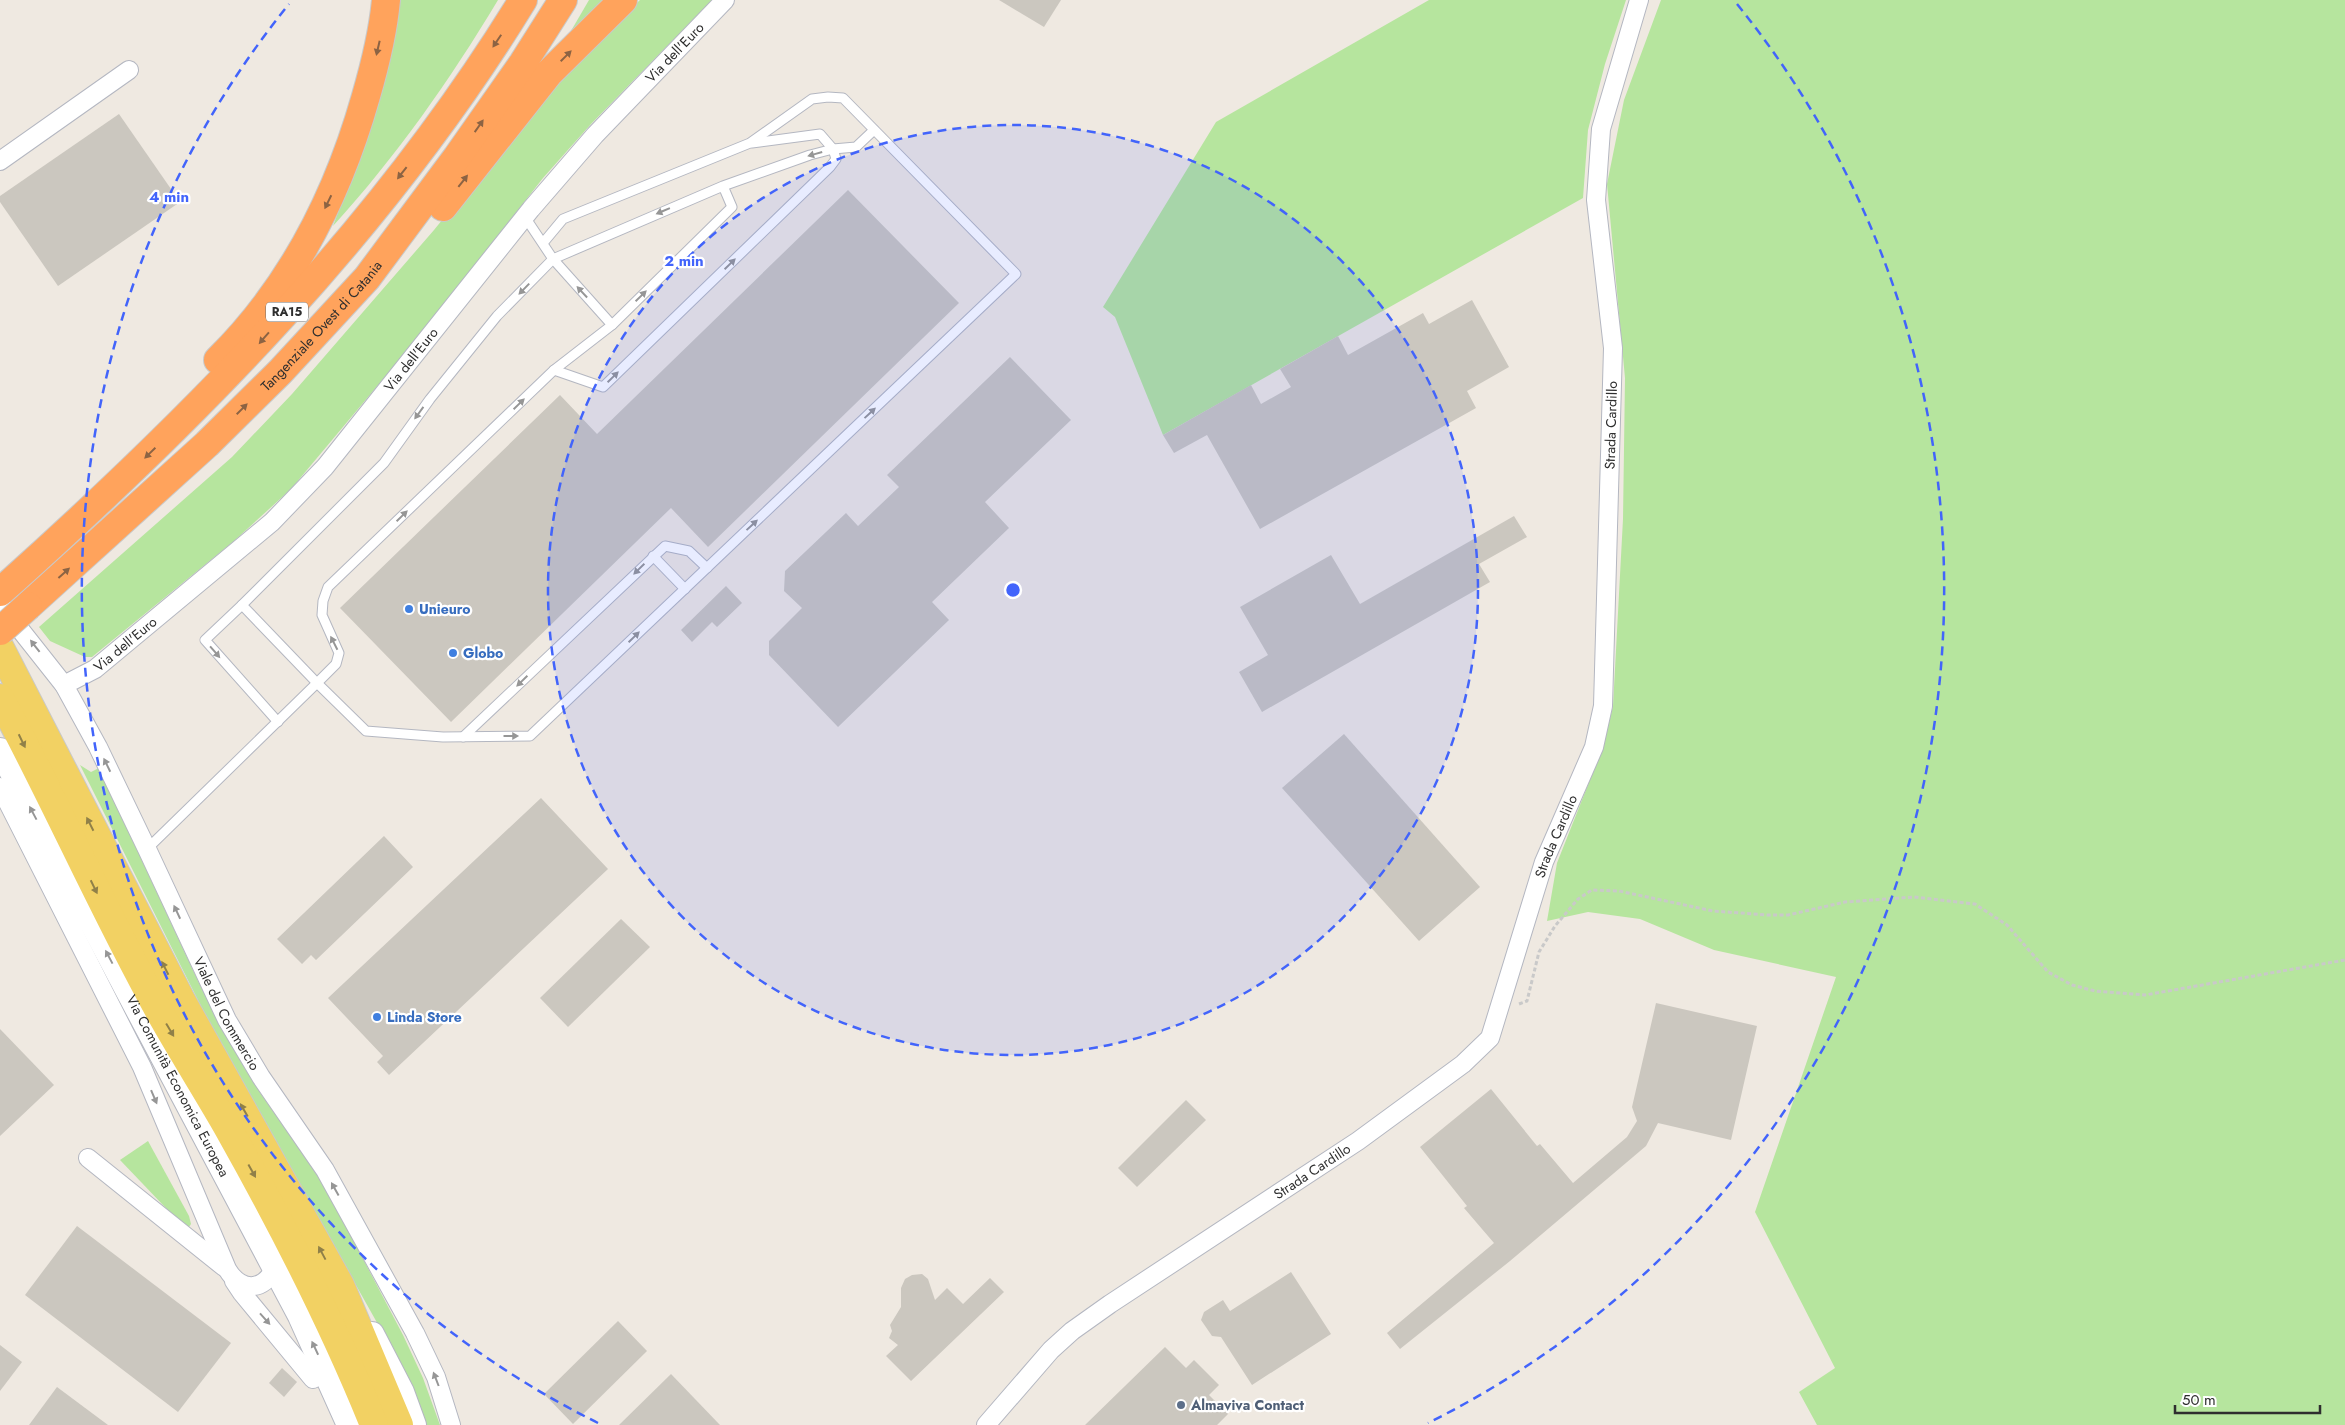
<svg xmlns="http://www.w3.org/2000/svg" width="2345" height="1425" font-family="Jost,sans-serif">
<rect width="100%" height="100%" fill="#efe9e1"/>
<g fill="#b6e59e">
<path d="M397,0h101c-48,80 -102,157 -165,226l24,-64z"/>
<polygon points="589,0 612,0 561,48"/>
<polygon points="640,0 712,0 591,124 543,178 425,329 291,489 234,541 92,657 85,657 50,641 39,627 232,457 292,394 434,230 528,114 602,36"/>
<polygon points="1429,0 1626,0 1605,64 1588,130 1583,198 1163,435 1115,317 1103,307 1216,122"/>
<polygon points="1661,0 2345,0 2345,1425 1817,1425 1799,1392 1835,1368 1755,1212 1836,977 1714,950 1640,919 1588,912 1547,921 1557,863 1603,747 1613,706 1623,519 1625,378 1607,184 1624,100"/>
<polygon points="80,765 91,772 99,768 199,983 234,1049 261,1094 321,1179 403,1335 423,1378 440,1425 422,1425 389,1344 215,1034"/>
<polygon points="148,1141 189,1216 191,1224 189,1227 184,1227 120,1160"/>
</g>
<g fill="#cbc7bf">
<polygon points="999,0 1061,0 1044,27"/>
<polygon points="119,114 180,202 58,286 0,202 0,196"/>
<polygon points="848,190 959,303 708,547 671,508 451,722 340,608 560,395 597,434"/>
<polygon points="1472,300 1509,367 1467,391 1476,408 1260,529 1207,435 1174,453 1163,435 1251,385 1261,404 1291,387 1280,369 1338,336 1348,355 1423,313 1429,324"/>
<polygon points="1010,357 1071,420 985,502 1009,528 932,602 949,620 838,727 769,655 769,641 802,608 784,591 785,571 846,513 858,526 899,487 887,475"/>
<polygon points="1514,516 1527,537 1479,564 1490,582 1262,712 1239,672 1268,655 1240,607 1331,555 1360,604"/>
<polygon points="726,586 742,603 717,627 712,622 692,642 681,630"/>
<polygon points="1344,734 1480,887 1419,941 1282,788"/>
<polygon points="541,798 608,869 389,1075 377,1062 383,1056 328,998"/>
<polygon points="384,836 413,867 316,960 311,955 302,964 277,939"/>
<polygon points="621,919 650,947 568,1027 540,998"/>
<polygon points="1656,1003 1757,1026 1731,1140 1658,1123 1646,1146 1510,1261 1400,1349 1387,1333 1494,1243 1464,1208 1467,1206 1420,1147 1491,1089 1537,1146 1540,1144 1573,1183 1627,1137 1637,1121 1632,1107"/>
<polygon points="0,1029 54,1085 0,1136"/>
<polygon points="1186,1100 1206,1120 1137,1187 1118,1168"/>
<polygon points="77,1226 231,1343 178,1412 25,1295"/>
<polygon points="1291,1272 1331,1334 1252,1385 1221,1337 1212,1336 1201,1320 1204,1312 1223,1300 1230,1311"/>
<polygon points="922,1274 928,1279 935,1300 947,1288 963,1304 990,1278 1004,1292 911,1381 886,1356 898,1345 889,1338 892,1331 890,1325 901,1307 901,1288 905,1279 912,1275"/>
<polygon points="618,1321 647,1351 573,1424 544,1394"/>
<polygon points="0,1345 22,1362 0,1391"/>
<polygon points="1165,1347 1186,1368 1194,1360 1219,1385 1209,1395 1228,1414 1217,1425 1085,1425"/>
<polygon points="282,1368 297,1382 284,1397 269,1383"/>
<polygon points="671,1374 720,1425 619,1425"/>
<polygon points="57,1387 108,1425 29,1425"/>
</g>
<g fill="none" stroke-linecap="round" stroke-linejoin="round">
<defs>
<g id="lane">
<polyline points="723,186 732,207 612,325 554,370 328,587 323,601 322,615 339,653 336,664 317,683 242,605 384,463 430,399 497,316 553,259 723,186 810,155 833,149 856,147 874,130"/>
<polyline points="525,217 553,259 612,325"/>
<polyline points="554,370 603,387 830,167 836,159 833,149 820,134 752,143"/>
<polyline points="653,556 685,589"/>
<polyline points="242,605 205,640 278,722"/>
<polyline points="463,737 665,546 689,551 707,568"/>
<polyline points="147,849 317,683 366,731 443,737 530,736 1016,274 843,98 828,97 812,99 750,143 563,219 543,243"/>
</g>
<g id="street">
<polyline points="0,161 129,70"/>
<path id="s1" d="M0,604l64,81 34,62 49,102 80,171 34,57 64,93 90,163 21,44 15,48"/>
<path id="s2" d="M64,685l31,-16 177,-147 53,-55 206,-258 64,-74 130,-135"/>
<path d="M0,787l142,280 85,202c13,22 35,24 48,-1"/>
<polyline points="88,1158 224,1267"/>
<polyline points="234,1281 242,1293 313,1379 326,1371"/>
<path id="s3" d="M986,1425l65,-75 21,-19 38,-27 248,-163 105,-77 27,-26 54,-176 50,-115 9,-41 10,-358 -17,-148 5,-71 38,-129"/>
</g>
<g id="secondary">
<path id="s4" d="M0,750l300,566 49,109"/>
<polyline points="372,1334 402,1392 414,1425"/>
</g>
<g id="primary">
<polyline points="0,648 180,998 340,1285 399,1425"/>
<path d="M0,698c57,106 105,217 164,322 21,37 44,73 65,110 54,96 104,193 145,295"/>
</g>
<g id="highway">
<polyline points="443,207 549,73 623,0"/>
<path d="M218,360c73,-72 120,-165 148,-264 9,-31 17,-63 20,-96"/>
<path d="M0,592c197,-176 384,-365 523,-592"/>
<path id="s5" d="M28,606l179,-162 73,-72 87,-94 90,-121 66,-94 40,-63"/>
</g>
</defs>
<use href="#lane" stroke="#b4b7c1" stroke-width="11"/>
<use href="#street" stroke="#b4b7c1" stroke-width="20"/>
<use href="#secondary" stroke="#b4b7c1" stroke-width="26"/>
<use href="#primary" stroke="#c9c9c9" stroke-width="30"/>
<use href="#highway" stroke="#c9c9c9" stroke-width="30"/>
<polyline stroke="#c9c9c9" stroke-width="3" stroke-dasharray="4 2.5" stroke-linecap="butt" points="1519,1004 1527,1001 1539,952 1555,926 1578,899 1592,890 1619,891 1713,911 1767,915 1788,915 1845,902 1914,897 1975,904 2007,925 2048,972 2072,985 2095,991 2145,995 2345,960"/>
<use href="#lane" stroke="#fff" stroke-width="9"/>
<use href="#street" stroke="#fff" stroke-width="18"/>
<use href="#secondary" stroke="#fff" stroke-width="24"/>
<use href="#primary" stroke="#f2d163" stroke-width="28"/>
<use href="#highway" stroke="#ffa35c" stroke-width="28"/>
<defs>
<polyline id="highway-bridge" points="0,631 28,606"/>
</defs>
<use href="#highway-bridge" stroke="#c9c9c9" stroke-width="30" stroke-linecap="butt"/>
<use href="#highway-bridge" stroke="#ffa35c" stroke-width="28"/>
</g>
<defs><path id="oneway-solid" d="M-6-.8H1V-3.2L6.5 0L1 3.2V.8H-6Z" transform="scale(1.25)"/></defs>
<g fill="#8c6343">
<use href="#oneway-solid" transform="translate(497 41) rotate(124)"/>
<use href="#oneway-solid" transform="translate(378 48) rotate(103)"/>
<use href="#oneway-solid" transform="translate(566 56) rotate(-45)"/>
<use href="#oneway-solid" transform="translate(479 126) rotate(-55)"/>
<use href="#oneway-solid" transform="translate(402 173) rotate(128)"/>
<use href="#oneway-solid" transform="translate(463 181) rotate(-52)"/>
<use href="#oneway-solid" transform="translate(328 202) rotate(116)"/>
<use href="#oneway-solid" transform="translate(264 338) rotate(131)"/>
<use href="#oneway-solid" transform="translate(242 409) rotate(-45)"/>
<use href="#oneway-solid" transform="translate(150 453) rotate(136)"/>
<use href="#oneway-solid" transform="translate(64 573) rotate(-42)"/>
</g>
<g fill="#969696">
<use href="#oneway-solid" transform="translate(815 154) rotate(164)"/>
<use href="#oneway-solid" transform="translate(663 211) rotate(157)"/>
<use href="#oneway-solid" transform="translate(730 264) rotate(-44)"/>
<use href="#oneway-solid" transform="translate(524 289) rotate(134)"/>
<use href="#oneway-solid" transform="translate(582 292) rotate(-133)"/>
<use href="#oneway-solid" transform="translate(641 296) rotate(-44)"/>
<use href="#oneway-solid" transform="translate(613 377) rotate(-44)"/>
<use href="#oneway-solid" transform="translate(519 404) rotate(-44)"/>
<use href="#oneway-solid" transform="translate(419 413) rotate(126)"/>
<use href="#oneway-solid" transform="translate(870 413) rotate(-43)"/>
<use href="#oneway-solid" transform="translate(402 516) rotate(-44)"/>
<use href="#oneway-solid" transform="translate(752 525) rotate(-43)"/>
<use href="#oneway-solid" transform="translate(639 569) rotate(136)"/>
<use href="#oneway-solid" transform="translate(634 637) rotate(-44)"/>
<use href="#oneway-solid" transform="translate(334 643) rotate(-117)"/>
<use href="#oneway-solid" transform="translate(35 646) rotate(-128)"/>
<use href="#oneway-solid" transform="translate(215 652) rotate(49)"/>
<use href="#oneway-solid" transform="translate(522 681) rotate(136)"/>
<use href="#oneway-solid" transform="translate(511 736)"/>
<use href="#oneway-solid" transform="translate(107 765) rotate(-116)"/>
<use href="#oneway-solid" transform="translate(33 813) rotate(-118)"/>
<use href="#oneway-solid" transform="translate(177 912) rotate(-115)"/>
<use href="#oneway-solid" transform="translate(109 957) rotate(-118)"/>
<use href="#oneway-solid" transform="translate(154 1097) rotate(67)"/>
<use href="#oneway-solid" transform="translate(335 1189) rotate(-119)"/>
<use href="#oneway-solid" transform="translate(265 1319) rotate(48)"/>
<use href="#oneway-solid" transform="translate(315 1348) rotate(-115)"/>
<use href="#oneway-solid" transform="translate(436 1379) rotate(-111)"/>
</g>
<g fill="#908048">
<use href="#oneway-solid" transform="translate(22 741) rotate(64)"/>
<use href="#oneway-solid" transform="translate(90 824) rotate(-117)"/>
<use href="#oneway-solid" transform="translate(94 887) rotate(64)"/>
<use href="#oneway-solid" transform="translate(165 968) rotate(-117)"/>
<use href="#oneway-solid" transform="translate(170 1030) rotate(59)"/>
<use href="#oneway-solid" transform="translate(244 1110) rotate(-120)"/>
<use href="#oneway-solid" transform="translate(252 1171) rotate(61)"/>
<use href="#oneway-solid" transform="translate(322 1253) rotate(-118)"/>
</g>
<circle cx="1013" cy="590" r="465" fill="#4264fb" fill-opacity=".12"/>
<g fill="none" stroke="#4264fb" stroke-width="2.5" stroke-dasharray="9 6">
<circle cx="1013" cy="590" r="465"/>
<path d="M598 1423A931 931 0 0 1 289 4M1737 4A931 931 0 0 1 1428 1423"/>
</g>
<g fill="#3f7fe0" stroke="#fff" stroke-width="2">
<circle cx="409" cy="609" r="5"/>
<circle cx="453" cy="653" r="5"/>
<circle cx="377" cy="1017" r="5"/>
</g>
<circle fill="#5c6f8a" stroke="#fff" stroke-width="2" cx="1181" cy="1405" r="5"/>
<g text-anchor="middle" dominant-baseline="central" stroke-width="4.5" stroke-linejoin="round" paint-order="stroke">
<rect fill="#fff" stroke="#6d6d6d" stroke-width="1" x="266" y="302.5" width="42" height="19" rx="4"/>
<g font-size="12" font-weight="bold" fill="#2e2e2e">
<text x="287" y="312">RA15</text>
</g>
<g font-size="14" fill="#2e2e2e" stroke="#fff">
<text stroke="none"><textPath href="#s2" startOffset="884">Via dell'Euro</textPath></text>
<text stroke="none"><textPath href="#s5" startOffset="406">Tangenziale Ovest di Catania</textPath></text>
<text stroke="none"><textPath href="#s2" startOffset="479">Via dell'Euro</textPath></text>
<text stroke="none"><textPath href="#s3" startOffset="1271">Strada Cardillo</textPath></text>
<text stroke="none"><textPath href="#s2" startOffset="74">Via dell'Euro</textPath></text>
<text stroke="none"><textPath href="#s3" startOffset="851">Strada Cardillo</textPath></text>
<text stroke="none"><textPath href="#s1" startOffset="470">Viale del Commercio</textPath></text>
<text stroke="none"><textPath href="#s4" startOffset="380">Via Comunità Economica Europea</textPath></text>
<text stroke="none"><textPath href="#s3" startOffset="416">Strada Cardillo</textPath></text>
</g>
<g font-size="14" font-weight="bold" fill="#366cbe" stroke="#fff" text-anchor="start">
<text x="419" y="609">Unieuro</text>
<text x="463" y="653">Globo</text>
<text x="387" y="1017">Linda Store</text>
</g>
<g font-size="14" font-weight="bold" fill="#4e5e75" stroke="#fff" text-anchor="start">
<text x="1191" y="1405">Almaviva Contact</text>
</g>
</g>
<circle cx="1013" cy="590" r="8" fill="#4264fb" stroke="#fff" stroke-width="2.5"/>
<g font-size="15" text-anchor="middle" font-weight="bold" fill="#4264fb" stroke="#fff" stroke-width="4.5" stroke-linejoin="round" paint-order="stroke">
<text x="169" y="202">4 min</text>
<text x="684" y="266">2 min</text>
</g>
<path d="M2175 1405v8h145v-8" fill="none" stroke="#2e2e2e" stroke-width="2.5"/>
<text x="2182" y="1405" font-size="15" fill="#2e2e2e" stroke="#ffffff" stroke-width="4" paint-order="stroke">50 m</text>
</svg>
